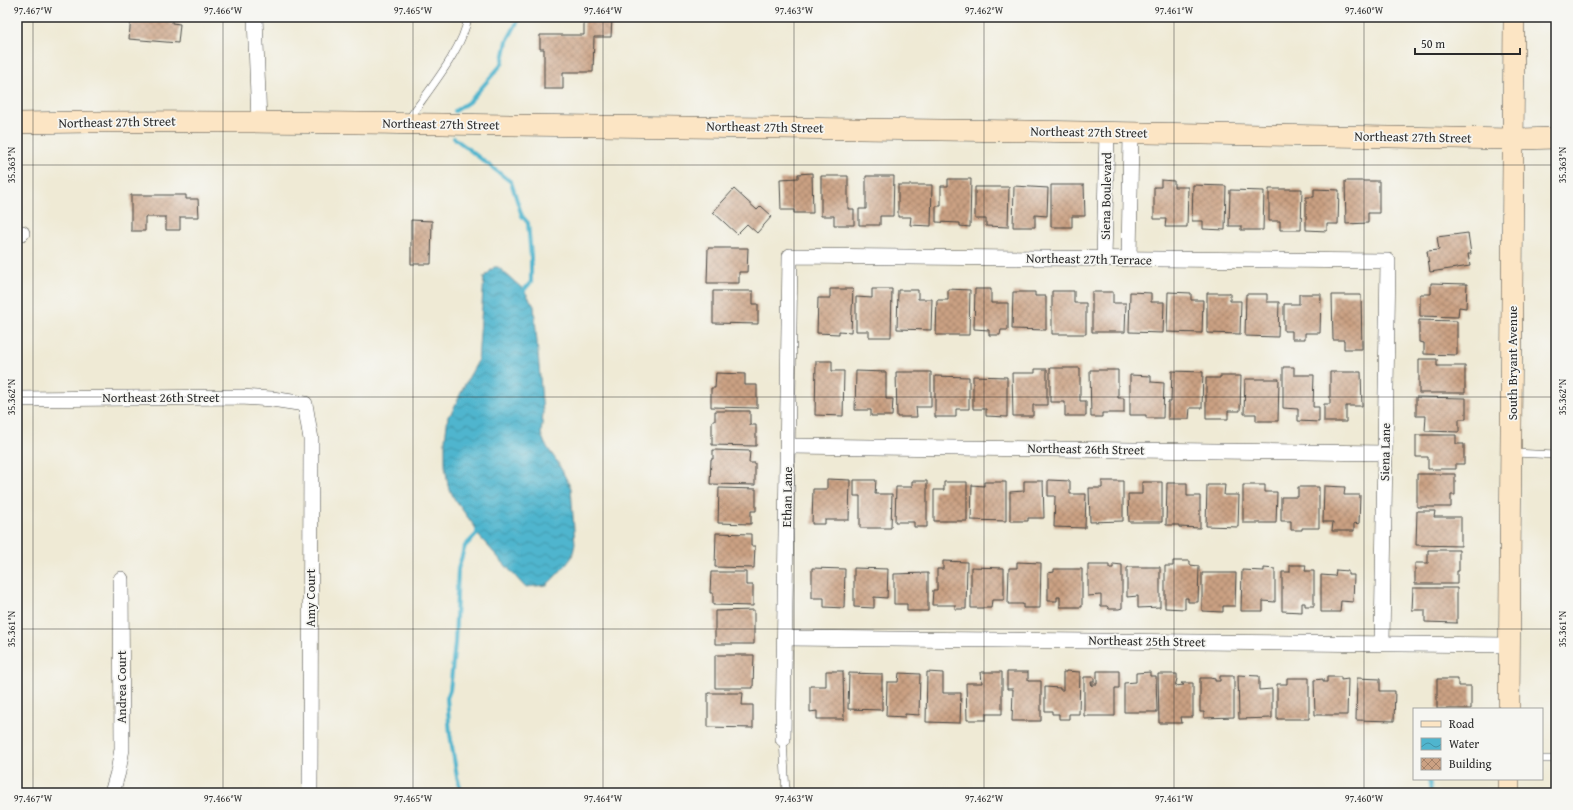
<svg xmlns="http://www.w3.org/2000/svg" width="1573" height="810" font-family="'Gentium Book Plus',serif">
<defs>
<pattern id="water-waves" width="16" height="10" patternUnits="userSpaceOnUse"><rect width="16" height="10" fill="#4fb5ce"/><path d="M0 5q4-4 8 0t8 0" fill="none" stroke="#4293a7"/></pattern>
<pattern id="building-cross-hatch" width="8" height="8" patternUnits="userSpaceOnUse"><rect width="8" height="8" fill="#cba183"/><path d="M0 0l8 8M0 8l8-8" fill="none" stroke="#a5836b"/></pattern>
</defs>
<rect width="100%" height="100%" fill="#f6f6f2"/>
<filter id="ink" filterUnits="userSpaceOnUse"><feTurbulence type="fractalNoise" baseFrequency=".025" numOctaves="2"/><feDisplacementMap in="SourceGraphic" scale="8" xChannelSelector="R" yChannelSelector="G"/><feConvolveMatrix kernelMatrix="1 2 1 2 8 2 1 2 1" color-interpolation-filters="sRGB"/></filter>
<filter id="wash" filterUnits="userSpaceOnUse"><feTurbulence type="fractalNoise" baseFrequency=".012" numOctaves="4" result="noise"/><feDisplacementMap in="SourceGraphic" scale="16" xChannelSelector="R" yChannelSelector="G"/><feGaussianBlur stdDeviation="0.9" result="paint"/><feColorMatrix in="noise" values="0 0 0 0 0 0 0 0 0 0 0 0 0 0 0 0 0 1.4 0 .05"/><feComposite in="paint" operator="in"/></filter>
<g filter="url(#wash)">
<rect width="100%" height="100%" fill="#efead5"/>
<polygon fill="url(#water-waves)" stroke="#3d707c" points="494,267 498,267 524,290 534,306 543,413 541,434 545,444 558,463 571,488 575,544 572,557 566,565 547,585 525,587 477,534 475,527 455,500 448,486 445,465 445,440 448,416 452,412 465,384 478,361 484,277"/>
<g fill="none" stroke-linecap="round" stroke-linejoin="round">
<g stroke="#4fb5ce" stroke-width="4">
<polyline points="455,111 470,101 502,64 507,41 520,17"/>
<polyline points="454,138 511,182 522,216 528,223 531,257 531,282 524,290 523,295"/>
<polyline points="1429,779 1431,793"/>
<polyline points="462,793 457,777 450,734 447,698 450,690 455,643 458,569 465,546 477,534 477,529"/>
</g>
</g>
<g id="blocks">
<g fill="url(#building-cross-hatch)">
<polygon points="131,17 172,17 172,23 180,24 178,43 129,39"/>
<polygon points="592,17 612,17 611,37 594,37 593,72 563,72 563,89 544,89 544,49 540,49 540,35 584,35 584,19 592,19"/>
<polygon points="812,173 813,213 794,213 794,210 781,210 780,179 798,178 798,174"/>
<polygon points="821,176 848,176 848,209 854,209 854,225 834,225 834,216 821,216"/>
<polygon points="866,176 894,176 893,216 880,216 880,225 859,225 859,209 866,209"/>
<polygon points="948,179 971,179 970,227 960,226 960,223 936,222 936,206 941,206 941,186 948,186"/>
<polygon points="1161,180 1174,181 1174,187 1188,187 1187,227 1165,227 1166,219 1154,219 1154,187 1161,187"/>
<polygon points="1345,181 1379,181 1379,213 1368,213 1368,223 1346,224"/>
<polygon points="898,185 932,185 931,226 910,225 911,217 898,217"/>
<polygon points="1051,185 1084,185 1085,216 1072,216 1072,227 1051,227"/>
<polygon points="1193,185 1226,186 1225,230 1203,229 1203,221 1192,221"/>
<polygon points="1014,186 1048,188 1047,216 1035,215 1035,227 1013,227"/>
<polygon points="975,187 1009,187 1008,227 986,226 986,219 975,219"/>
<polygon points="734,189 757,210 761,206 772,216 757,233 747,224 737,234 713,212"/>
<polygon points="1269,189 1302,189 1301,230 1280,230 1280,221 1269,221"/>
<polygon points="1314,189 1339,190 1338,224 1327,224 1327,231 1306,230 1306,197 1314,197"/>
<polygon points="1230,190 1264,191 1263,230 1241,230 1241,226 1229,226"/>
<polygon points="131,195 186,195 186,199 198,199 199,217 180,217 180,230 166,230 166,217 145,217 145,231 131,231"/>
<polygon points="411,220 432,221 431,264 411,264"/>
<polygon points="1468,233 1471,254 1468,254 1470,266 1430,272 1427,251 1439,250 1437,237"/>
<polygon points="708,248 748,248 747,272 739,272 739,283 707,283"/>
<polygon points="1431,283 1467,284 1466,308 1459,307 1458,317 1420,316 1420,294 1431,294"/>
<polygon points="830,289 853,289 851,332 839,331 839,334 817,333 818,298 830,298"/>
<polygon points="872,289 892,289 891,337 869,337 869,331 856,331 856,297 872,298"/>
<polygon points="948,289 970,290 969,335 936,335 937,300 948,300"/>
<polygon points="975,289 991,289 991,303 1008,303 1008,330 1001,330 1000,335 989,335 989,330 974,329"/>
<polygon points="898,290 918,290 918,299 932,299 931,330 897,329"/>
<polygon points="713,291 753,291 753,304 758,304 758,324 713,323"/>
<polygon points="1052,291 1074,291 1074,303 1086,303 1086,334 1052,334"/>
<polygon points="1013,292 1035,292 1035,296 1046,296 1046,330 1012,329"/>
<polygon points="1092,292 1113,292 1113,303 1126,303 1125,332 1092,332"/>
<polygon points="1130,292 1151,293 1151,302 1164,302 1163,333 1129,332"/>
<polygon points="1168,292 1191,293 1191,300 1203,300 1202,333 1167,332"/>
<polygon points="1207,293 1230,293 1230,301 1241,301 1240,334 1207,333"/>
<polygon points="1246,294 1267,294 1267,302 1279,302 1278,337 1245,336"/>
<polygon points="1299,294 1321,294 1320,333 1305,333 1305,339 1292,339 1292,331 1284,331 1284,304 1299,304"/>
<polygon points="1332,295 1361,295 1362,349 1344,349 1344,340 1333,340"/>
<polygon points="1419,320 1457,321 1457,355 1424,354 1424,343 1419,342"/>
<polygon points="1419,359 1437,359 1437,366 1465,366 1465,393 1419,393"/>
<polygon points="816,361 832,361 832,371 844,371 843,416 815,415"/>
<polygon points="1283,367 1294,367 1294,375 1314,375 1313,407 1319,407 1319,422 1298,421 1298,409 1283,408"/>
<polygon points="1050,368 1080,368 1080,401 1086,401 1086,416 1065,416 1065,402 1050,402"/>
<polygon points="1035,369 1047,369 1047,405 1033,405 1033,416 1013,416 1012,373 1035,373"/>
<polygon points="1090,370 1118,370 1118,398 1124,398 1124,413 1102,413 1102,417 1091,417"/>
<polygon points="856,371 886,372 886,399 893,399 892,416 871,416 871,410 855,410"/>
<polygon points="1172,371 1203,372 1202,408 1190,408 1189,419 1168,419 1168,402 1171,402"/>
<polygon points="896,372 931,372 931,407 916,407 917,417 897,417"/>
<polygon points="1330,372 1361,372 1362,406 1346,406 1346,422 1324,422 1324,404 1330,404"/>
<polygon points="716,373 745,374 745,385 757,385 757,408 711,407 711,388 715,388"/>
<polygon points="1130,375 1151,376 1151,382 1164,383 1163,418 1146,418 1146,415 1130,415"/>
<polygon points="935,376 969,377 969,409 956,409 956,417 935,417"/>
<polygon points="973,376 1007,377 1007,417 986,416 986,409 973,409"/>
<polygon points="1220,376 1241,376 1240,411 1228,411 1228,419 1206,419 1206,378 1220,378"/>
<polygon points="1245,379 1279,379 1278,421 1256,421 1256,414 1244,414"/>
<polygon points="1416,397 1466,398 1466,419 1459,419 1459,432 1425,431 1426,416 1416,416"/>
<polygon points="715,411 750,411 750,425 756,425 756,446 712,445 712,421 715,421"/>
<polygon points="1416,435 1456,435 1456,444 1464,444 1464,464 1456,464 1456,469 1428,469 1428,457 1416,457"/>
<polygon points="713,450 750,451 749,463 755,463 755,485 710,484 711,459 713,459"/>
<polygon points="1417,474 1455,474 1455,495 1451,495 1451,507 1417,507"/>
<polygon points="827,479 850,480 849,520 825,520 825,524 812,524 813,489 827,489"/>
<polygon points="854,480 876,480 875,494 892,494 891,528 860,528 860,496 854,496"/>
<polygon points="1048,480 1070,481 1070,494 1086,494 1085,528 1054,527 1055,496 1048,496"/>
<polygon points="912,481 927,481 927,527 914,527 914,522 895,522 896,487 912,487"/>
<polygon points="1024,481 1043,481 1044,518 1028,518 1028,521 1010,521 1010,492 1024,491"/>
<polygon points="1102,481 1123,481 1123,521 1090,522 1089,488 1102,488"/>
<polygon points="944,482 967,482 967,521 934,521 934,490 944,490"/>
<polygon points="984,482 1006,482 1006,521 971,520 972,485 984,486"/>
<polygon points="1142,482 1162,482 1162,522 1129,522 1128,494 1142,494"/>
<polygon points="1167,483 1187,483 1187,496 1200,496 1200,528 1179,527 1179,525 1166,525"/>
<polygon points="1207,485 1225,485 1224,495 1239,495 1238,527 1206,526"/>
<polygon points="1243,485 1265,485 1265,492 1277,492 1276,523 1243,523"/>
<polygon points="1324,486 1345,487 1344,495 1360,495 1359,524 1354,523 1354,531 1332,531 1333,522 1323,522"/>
<polygon points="1298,487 1319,487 1319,528 1302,528 1302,530 1291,530 1291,521 1281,521 1281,497 1298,497"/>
<polygon points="719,488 756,489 756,511 751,511 751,524 718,523"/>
<polygon points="1417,511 1435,511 1434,517 1461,517 1461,546 1416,545"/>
<polygon points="716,533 751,534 751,546 755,546 754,568 715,567"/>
<polygon points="1428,550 1459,550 1459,571 1457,571 1457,584 1415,584 1415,563 1428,563"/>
<polygon points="943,561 967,562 966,609 955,609 955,605 932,605 933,590 937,590 937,569 943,569"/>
<polygon points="1173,561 1190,561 1190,565 1199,566 1198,602 1188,602 1188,598 1185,598 1185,609 1165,608 1165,566 1173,566"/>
<polygon points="1017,562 1041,563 1040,608 1023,608 1023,604 1008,604 1009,568 1017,568"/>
<polygon points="1113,564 1122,565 1122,608 1119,609 1109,609 1107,606 1101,606 1101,595 1088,596 1088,565 1109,565 1109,568 1113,568"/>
<polygon points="1290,565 1306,565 1305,571 1314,571 1314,606 1305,606 1305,603 1302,603 1302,612 1282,611 1282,572 1290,572"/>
<polygon points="971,567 1004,568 1004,600 992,600 991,608 971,608"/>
<polygon points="1129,567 1160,567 1160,607 1138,608 1138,596 1127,597 1127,568"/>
<polygon points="812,568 845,569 844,608 824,607 824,598 812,598"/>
<polygon points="854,568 888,569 887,598 874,597 874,608 854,607"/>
<polygon points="1264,568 1275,569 1275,602 1263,601 1263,611 1241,611 1242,570 1264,571"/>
<polygon points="1054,569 1082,569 1082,607 1060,607 1060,597 1057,597 1057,601 1048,601 1048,573 1054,572"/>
<polygon points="1336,570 1348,571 1348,575 1354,575 1353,602 1341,601 1340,612 1321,612 1321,575 1335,576"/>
<polygon points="711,572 746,572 746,585 753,585 753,606 713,605 713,593 710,593"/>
<polygon points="928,573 928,611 907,611 907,604 894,604 894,574"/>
<polygon points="1202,573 1236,573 1235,606 1223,606 1223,612 1202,611"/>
<polygon points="1413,588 1457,588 1457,623 1425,622 1425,610 1412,610"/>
<polygon points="754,610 754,644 715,644 715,611"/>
<polygon points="715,655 754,655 753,688 715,688"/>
<polygon points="826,671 843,671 844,719 817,719 817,711 810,712 810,686 826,686"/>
<polygon points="1066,671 1080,672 1079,714 1069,714 1069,719 1059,719 1059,714 1052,714 1052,711 1045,711 1045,687 1060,688 1060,690 1063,690 1063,672 1066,672"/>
<polygon points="1097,671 1119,671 1119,688 1115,688 1115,716 1084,716 1084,677 1094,677 1094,682 1091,682 1092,686 1092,684 1097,684"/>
<polygon points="927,672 943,673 943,693 961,693 960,723 926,722"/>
<polygon points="981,672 1002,672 1002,714 986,714 986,720 967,720 966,683 982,683"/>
<polygon points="1007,672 1028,672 1028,681 1041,681 1041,721 1012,721 1013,689 1007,689"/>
<polygon points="1150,672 1150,676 1156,676 1157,712 1124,712 1124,683 1136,682 1136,673"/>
<polygon points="849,673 882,674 882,710 848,709"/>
<polygon points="899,673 920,674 919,715 905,714 905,717 886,716 887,682 898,682"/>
<polygon points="1158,674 1177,674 1177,679 1175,686 1184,685 1181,683 1193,683 1193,717 1181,717 1182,723 1159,723"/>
<polygon points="1238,675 1259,676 1259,690 1272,689 1272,718 1239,719"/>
<polygon points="1220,676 1234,676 1234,717 1204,718 1204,712 1200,712 1200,678 1210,678 1215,679 1215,681 1220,681"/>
<polygon points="1327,677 1341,677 1341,680 1348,679 1347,715 1315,715 1314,680 1323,679 1323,682 1327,682"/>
<polygon points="1287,678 1309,678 1309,719 1277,719 1277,684 1287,684"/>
<polygon points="1357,678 1380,679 1380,691 1395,691 1394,721 1356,720"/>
<polygon points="1437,679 1458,679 1458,686 1471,686 1471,709 1437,709"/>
<polygon points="708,693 743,693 742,705 753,705 753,728 708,727"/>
</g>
</g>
</g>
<g filter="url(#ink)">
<use href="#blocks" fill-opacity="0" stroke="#484844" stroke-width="1"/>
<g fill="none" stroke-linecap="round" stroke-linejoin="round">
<defs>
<g id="lane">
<path d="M408,120c19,-28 55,-70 60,-103"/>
<polyline points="1513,453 1556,455"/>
<polyline points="783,739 786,793"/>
<polyline points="1542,759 1556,759"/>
</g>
<g id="street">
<polyline points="255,17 259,122"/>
<polyline points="17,233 22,233"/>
<polyline points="1104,259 1107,132"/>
<polyline points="1129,259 1131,133"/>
<polyline points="17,399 241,397 272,399 305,404 311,439 310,793"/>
<polyline points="788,446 1385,453"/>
<polyline points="785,638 1510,645"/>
<polyline points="783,739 790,256 1388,261 1382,643"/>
<polyline points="112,793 118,772 122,749 121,579"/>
</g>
<g id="secondary">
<path d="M17,123c165,-3 331,0 496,2 334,3 667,8 1001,14l42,-1"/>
<polyline points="1509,709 1514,17"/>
<polyline points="1509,793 1509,779"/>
</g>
</defs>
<use href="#lane" stroke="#484844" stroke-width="8"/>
<use href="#street" stroke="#484844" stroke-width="16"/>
<use href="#secondary" stroke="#484844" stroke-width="22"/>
<use href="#lane" stroke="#fff" stroke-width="7"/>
<use href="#street" stroke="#fff" stroke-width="15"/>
<use href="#secondary" stroke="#fce5c4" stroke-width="21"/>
</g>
</g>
<path fill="none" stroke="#2b2b2b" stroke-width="1" stroke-opacity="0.45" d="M33,17v776M223,17v776M413,17v776M603,17v776M794,17v776M984,17v776M1174,17v776M1364,17v776M1555,17v776M17,165h1539M17,397h1539M17,629h1539"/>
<g text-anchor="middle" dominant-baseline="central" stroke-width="3.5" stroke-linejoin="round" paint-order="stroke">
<g font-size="13" fill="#2b2b2b" stroke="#f6f6f2">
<text transform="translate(117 122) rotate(-1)">Northeast 27th Street</text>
<text transform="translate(441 124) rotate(1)">Northeast 27th Street</text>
<text transform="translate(765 127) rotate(1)">Northeast 27th Street</text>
<text transform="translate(1089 132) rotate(1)">Northeast 27th Street</text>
<text transform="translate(1413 137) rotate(1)">Northeast 27th Street</text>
<text transform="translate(1106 196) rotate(-89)">Siena Boulevard</text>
<text transform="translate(1089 259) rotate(1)">Northeast 27th Terrace</text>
<text transform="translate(1512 363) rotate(-90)">South Bryant Avenue</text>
<text x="161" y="397">Northeast 26th Street</text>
<text transform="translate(1086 449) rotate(1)">Northeast 26th Street</text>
<text transform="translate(1385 452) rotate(-89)">Siena Lane</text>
<text transform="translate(787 497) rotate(-89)">Ethan Lane</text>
<text transform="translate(310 598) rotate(-90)">Amy Court</text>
<text transform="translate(1147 641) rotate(1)">Northeast 25th Street</text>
<text transform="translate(121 687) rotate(-90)">Andrea Court</text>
</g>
</g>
<rect width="1573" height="810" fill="none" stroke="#f6f6f2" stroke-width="44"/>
<rect x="1413" y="708" width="130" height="72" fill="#f6f6f2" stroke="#a5a5a2"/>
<rect x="1421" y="721" width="20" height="6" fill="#fce5c4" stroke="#a5a5a2"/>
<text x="1449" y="728" font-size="12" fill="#2b2b2b">Road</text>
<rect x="1421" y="738" width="20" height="12" fill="url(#water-waves)" stroke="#a5a5a2"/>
<text x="1449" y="748" font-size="12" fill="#2b2b2b">Water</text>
<rect x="1421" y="758" width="20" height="12" fill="url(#building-cross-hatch)" stroke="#a5a5a2"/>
<text x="1449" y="768" font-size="12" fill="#2b2b2b">Building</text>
<path d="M1415 48v6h105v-6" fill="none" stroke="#2b2b2b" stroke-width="2"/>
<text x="1421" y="48" font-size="12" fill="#2b2b2b" stroke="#f6f6f2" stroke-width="3" paint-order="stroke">50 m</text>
<rect x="22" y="22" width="1529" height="766" fill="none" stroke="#2b2b2b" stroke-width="1.5"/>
<g font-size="10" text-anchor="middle" fill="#2b2b2b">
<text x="33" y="14">97.467°W</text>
<text x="223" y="14">97.466°W</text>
<text x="413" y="14">97.465°W</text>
<text x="603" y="14">97.464°W</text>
<text x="794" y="14">97.463°W</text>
<text x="984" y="14">97.462°W</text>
<text x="1174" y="14">97.461°W</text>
<text x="1364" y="14">97.460°W</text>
<text transform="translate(11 165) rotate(-90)" y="4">35.363°N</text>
<text transform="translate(1562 165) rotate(-90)" y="4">35.363°N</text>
<text transform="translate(11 397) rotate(-90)" y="4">35.362°N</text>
<text transform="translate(1562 397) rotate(-90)" y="4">35.362°N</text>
<text transform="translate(11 629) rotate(-90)" y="4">35.361°N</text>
<text transform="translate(1562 629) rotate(-90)" y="4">35.361°N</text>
<text x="33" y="802">97.467°W</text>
<text x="223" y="802">97.466°W</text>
<text x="413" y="802">97.465°W</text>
<text x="603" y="802">97.464°W</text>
<text x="794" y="802">97.463°W</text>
<text x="984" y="802">97.462°W</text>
<text x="1174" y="802">97.461°W</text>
<text x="1364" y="802">97.460°W</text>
</g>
</svg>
